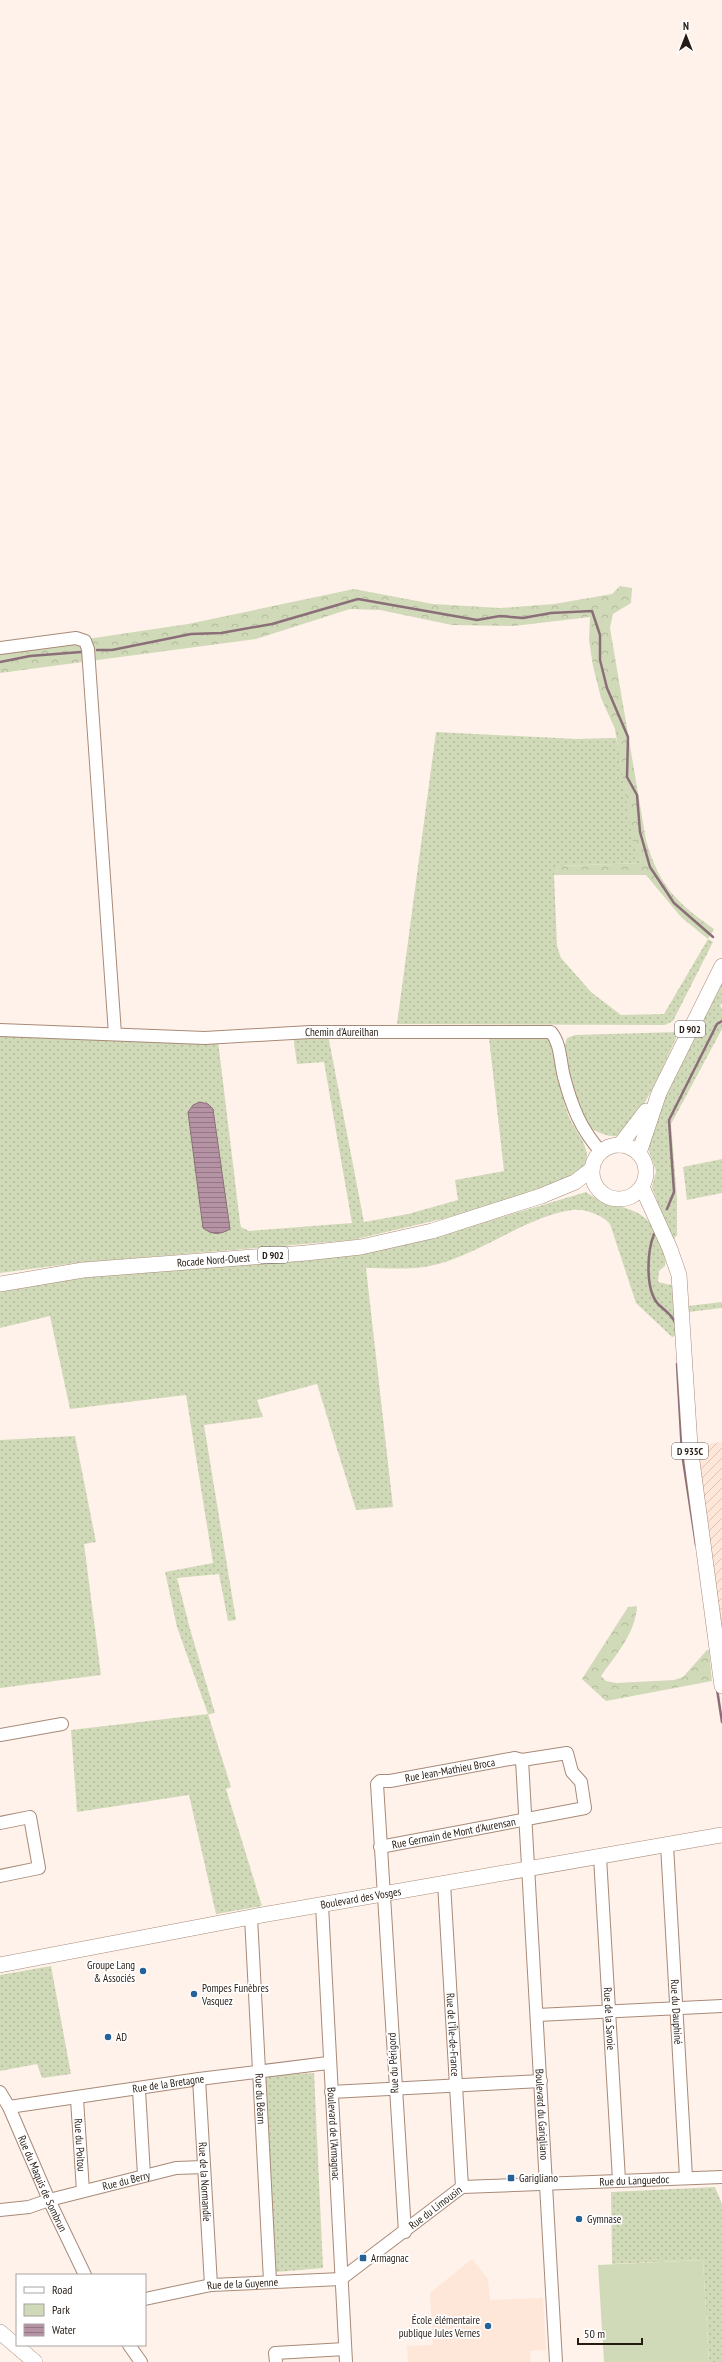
<svg xmlns="http://www.w3.org/2000/svg" width="722" height="2362" font-family="'PT Sans Narrow',sans-serif">
<defs>
<pattern id="industrial-furrows" width="10" height="10" patternUnits="userSpaceOnUse"><rect width="10" height="10" fill="#fee6d8"/><path d="M-1 1l2-2M0 10L10 0M9 11l2-2" fill="none" stroke="#dac5b8"/></pattern>
<pattern id="grass-dots" width="8" height="8" patternUnits="userSpaceOnUse"><rect width="8" height="8" fill="#d1dab8"/><path d="M2 2h.1M6 6h.1" fill="none" stroke="#b3ba9d" stroke-width="1.8" stroke-linecap="round"/></pattern>
<pattern id="forest-crowns" width="20" height="18" patternUnits="userSpaceOnUse"><rect width="20" height="18" fill="#d1dab8"/><path d="M2 6a3 3 0 1 1 6 0M12 15a3 3 0 1 1 6 0" fill="none" stroke="#b3ba9d"/></pattern>
<pattern id="water-rules" width="6" height="5" patternUnits="userSpaceOnUse"><rect width="6" height="5" fill="#b693a4"/><path d="M0 2.5h6" fill="none" stroke="#947784"/></pattern>
</defs>
<rect width="100%" height="100%" fill="#fff2ea"/>
<polygon fill="#fee6d8" points="472,2259 488,2279 490,2300 543,2298 546,2350 530,2351 531,2362 408,2362 407,2346 433,2345 430,2293"/>
<polygon fill="url(#industrial-furrows)" points="722,1442 722,1629 696,1445"/>
<g fill="url(#grass-dots)">
<path d="M436,732l140,7 40,-1c10,42 11,85 25,125l-82,3 -5,9 3,71 4,12 30,34 30,23 43,-1 44,-75 5,3 -40,79 -8,4 -268,-1z"/>
<polygon points="722,982 722,1003 720,1006 722,1008 722,1029 671,1124 677,1198 677,1235 674,1239 671,1238 652,1187 656,1171 647,1145 671,1082"/>
<path d="M679,1032c-10,21 -40,93 -59,103 -4,2 -10,1 -14,0 -11,-3 -18,-8 -24,-17 -10,-15 -22,-64 -15,-80l8,-3z"/>
<path d="M0,1035l218,6 22,181 1,5 8,4 103,-8 -28,-161 -27,2 -4,-29h35l36,187 44,-8 50,-14 -3,-20 49,-9 -15,-133 60,-1c10,26 10,54 20,80 5,12 18,26 18,39 0,7 -7,16 -11,22l-121,38 -103,24 -276,23 -76,10z"/>
<polygon points="722,1159 722,1193 687,1200 683,1167"/>
<path d="M586,1192c31,22 61,7 75,53 2,7 6,14 4,21l-6,5 -1,11 13,3 3,4 4,46 -6,2 -36,-34 -26,-79c-7,-9 -26,-16 -38,-14 -48,7 -93,46 -142,56 -20,4 -44,2 -64,2l27,239 -37,3 -39,-126 -60,16 6,17 -59,8 32,195 -8,1 -9,-47 -42,4 13,51 25,84 -7,1 23,73 -5,2 36,117 -46,8 -27,-119 -112,17 -6,-82 137,-16 -31,-87 -12,-55 48,-9 -27,-168 -116,14 -20,-93 -50,12v-37l65,-11 72,-8 227,-18 71,-17z"/>
<polygon points="722,1302 722,1308 688,1312 688,1306"/>
<polygon points="75,1436 96,1542 84,1544 101,1675 0,1688 0,1440"/>
<polygon points="51,1966 71,2074 42,2078 37,2064 0,2071 0,1975"/>
<polygon points="314,2073 323,2268 276,2272 264,2076"/>
<polygon points="715,2187 722,2204 722,2362 709,2362 703,2260 612,2264 611,2192"/>
</g>
<g fill="url(#forest-crowns)">
<path d="M620,586l12,2 -1,15 -18,11 -3,14 36,212c13,46 30,62 68,89l-6,10 -27,-22 -35,-42h-92l5,-9 82,-3 -8,-21 -18,-113 -14,-31 -8,-32 -4,-26 1,-23 -76,9 -62,-1 -72,-15 -30,-1 -94,30 -256,34v-21l188,-28 166,-35 79,15 67,4 54,-4 58,-10z"/>
<path d="M637,1606c-1,26 -21,49 -36,70l5,5 10,2 58,-3 9,-3 24,-27h2l3,31 -106,20 -24,-22 46,-72z"/>
</g>
<polygon fill="#d1dab8" points="703,2260 709,2362 604,2362 598,2265"/>
<path fill="url(#water-rules)" stroke="#8b6f78" d="M200,1102l8,2 5,5 17,120c-10,6 -18,6 -27,-1l-15,-116 5,-7z"/>
<g fill="none" stroke-linecap="round" stroke-linejoin="round">
<g stroke="#8b6f78" stroke-width="2.5">
<polyline points="97,650 112,650 191,634 221,633 272,624 358,599 477,620 500,616 523,618 551,613 592,611 600,635 600,660 607,688 628,737 627,777 637,795 640,832 650,867 674,903 713,937"/>
<polyline points="0,662 30,656 81,652"/>
<polyline points="667,1209 674,1192 669,1120 717,1024 722,1021"/>
<path d="M654,1234c-7,18 -9,55 4,70 6,6 15,11 17,19"/>
<polyline points="677,1364 682,1453 696,1545"/>
<polyline points="717,1689 722,1722"/>
</g>
<defs>
<g id="minor">
<polyline points="0,648 76,638 85,641 88,649 115,1034"/>
<path id="s1" d="M0,1030l205,8 105,-6h241c10,12 9,30 13,45 8,30 16,51 37,75"/>
<polyline points="0,1735 62,1724"/>
<path id="s2" d="M522,1760l34,602"/>
<polyline points="0,1823 30,1817 39,1868 0,1876"/>
<path id="s3" d="M667,1845l19,332"/>
<path id="s4" d="M380,1847l205,-39 -4,-26 -9,-10 -5,-19 -45,7"/>
<path id="s5" d="M600,1857l19,323"/>
<path id="s6" d="M444,1883l18,304"/>
<path id="s7" d="M322,1905l24,457"/>
<path id="s8" d="M251,1917l19,364"/>
<polyline points="537,2015 722,2006"/>
<path id="s9" d="M199,2079l12,206"/>
<polyline points="139,2090 144,2175"/>
<path id="s10" d="M0,2092l9,15 40,93 36,75"/>
<polyline points="331,2092 541,2081"/>
<path id="s11" d="M77,2099l6,92"/>
<path id="s12" d="M9,2107l190,-28 129,-16"/>
<path id="s13" d="M0,2210l29,-3 20,-7 127,-32 28,-1"/>
<path id="s14" d="M405,2232l-28,-448 3,-3h10l125,-23 7,2"/>
<path id="s15" d="M145,2299l66,-14 130,-6 121,-92 260,-10"/>
<polyline points="129,2345 141,2362"/>
<polyline points="276,2362 275,2353 345,2349"/>
</g>
<g id="major">
<polyline points="620,1145 646,1111"/>
<circle cx="619" cy="1172" r="27"/>
<polyline points="639,1153 659,1093 722,966"/>
<polyline points="642,1187 670,1249 679,1275 690,1446 722,1686"/>
<path id="s16" d="M0,1284l83,-14 223,-17 55,-6 71,-16 109,-35 34,-14 17,-13"/>
<path id="s17" d="M0,1965l251,-48 471,-82"/>
<polyline points="0,2332 35,2362"/>
</g>
</defs>
<use href="#minor" stroke="#a88a78" stroke-width="14"/>
<use href="#major" stroke="#a88a78" stroke-width="16"/>
<use href="#minor" stroke="#fff" stroke-width="12"/>
<use href="#major" stroke="#fff" stroke-width="15"/>
</g>
<g fill="#256298" stroke="#fff" stroke-width="1.5">
<circle cx="143" cy="1971" r="4"/>
<circle cx="194" cy="1994" r="4"/>
<circle cx="108" cy="2037" r="4"/>
<rect x="507" y="2174" width="8" height="8" rx="2"/>
<circle cx="579" cy="2219" r="4"/>
<rect x="359" y="2254" width="8" height="8" rx="2"/>
<circle cx="488" cy="2326" r="4"/>
</g>
<g text-anchor="middle" dominant-baseline="central" stroke-width="3.5" stroke-linejoin="round" paint-order="stroke">
<g fill="#fff" stroke="#675f5a" stroke-width="1">
<rect x="675" y="1021" width="30" height="16" rx="3"/>
<rect x="258" y="1247" width="30" height="16" rx="3"/>
<rect x="672" y="1443" width="36" height="16" rx="3"/>
</g>
<g font-size="10" font-weight="bold" fill="#261b13">
<text x="690" y="1029">D 902</text>
<text x="273" y="1255">D 902</text>
<text x="690" y="1451">D 935C</text>
</g>
<g font-size="11" fill="#261b13" stroke="#fff">
<text stroke="none"><textPath href="#s1" startOffset="342">Chemin d'Aureilhan</textPath></text>
<text stroke="none"><textPath href="#s16" startOffset="215">Rocade Nord-Ouest</textPath></text>
<text stroke="none"><textPath href="#s14" startOffset="524">Rue Jean-Mathieu Broca</textPath></text>
<text stroke="none"><textPath href="#s4" startOffset="75">Rue Germain de Mont d'Aurensan</textPath></text>
<text stroke="none"><textPath href="#s17" startOffset="367">Boulevard des Vosges</textPath></text>
<text stroke="none"><textPath href="#s3" startOffset="167">Rue du Dauphiné</textPath></text>
<text stroke="none"><textPath href="#s5" startOffset="162">Rue de la Savoie</textPath></text>
<text stroke="none"><textPath href="#s6" startOffset="152">Rue de l'Île-de-France</textPath></text>
<text transform="translate(393 2063) rotate(-93)">Rue du Périgord</text>
<text stroke="none"><textPath href="#s12" startOffset="161">Rue de la Bretagne</textPath></text>
<text stroke="none"><textPath href="#s8" startOffset="182">Rue du Béarn</textPath></text>
<text stroke="none"><textPath href="#s2" startOffset="355">Boulevard du Garigliano</textPath></text>
<text stroke="none"><textPath href="#s7" startOffset="229">Boulevard de l'Armagnac</textPath></text>
<text stroke="none"><textPath href="#s11" startOffset="46">Rue du Poitou</textPath></text>
<text stroke="none"><textPath href="#s15" startOffset="522">Rue du Languedoc</textPath></text>
<text stroke="none"><textPath href="#s13" startOffset="130">Rue du Berry</textPath></text>
<text stroke="none"><textPath href="#s9" startOffset="103">Rue de la Normandie</textPath></text>
<text stroke="none"><textPath href="#s10" startOffset="101">Rue du Maquis de Sombrun</textPath></text>
<text stroke="none"><textPath href="#s15" startOffset="316">Rue du Limousin</textPath></text>
<text stroke="none"><textPath href="#s15" startOffset="99">Rue de la Guyenne</textPath></text>
</g>
<g font-size="11" fill="#261b13" stroke="#fff" text-anchor="start">
<text x="135" y="1965" text-anchor="end">Groupe Lang<tspan x="135" dy="13">&amp; Associés</tspan></text>
<text x="202" y="1988">Pompes Funèbres<tspan x="202" dy="13">Vasquez</tspan></text>
<text x="116" y="2037">AD</text>
<text x="519" y="2178">Garigliano</text>
<text x="587" y="2219">Gymnase</text>
<text x="371" y="2258">Armagnac</text>
<text x="480" y="2320" text-anchor="end">École élémentaire<tspan x="480" dy="13">publique Jules Vernes</tspan></text>
</g>
</g>
<rect x="16" y="2274" width="130" height="72" fill="#ffffff" stroke="#a8a4a1"/>
<rect x="24" y="2287" width="20" height="6" fill="#ffffff" stroke="#a8a4a1"/>
<text x="52" y="2294" font-size="12" fill="#261b13">Road</text>
<rect x="24" y="2304" width="20" height="12" fill="#d1dab8" stroke="#a8a4a1"/>
<text x="52" y="2314" font-size="12" fill="#261b13">Park</text>
<rect x="24" y="2324" width="20" height="12" fill="url(#water-rules)" stroke="#a8a4a1"/>
<text x="52" y="2334" font-size="12" fill="#261b13">Water</text>
<g transform="translate(686 36)" stroke="#ffffff" stroke-width="3" paint-order="stroke">
<path d="M0-3L7 15L0 10L-7 15Z" fill="#261b13"/>
<text y="-6" font-size="11" font-weight="bold" text-anchor="middle" fill="#261b13">N</text>
</g>
<path d="M578 2338v6h64v-6" fill="none" stroke="#261b13" stroke-width="2"/>
<text x="584" y="2338" font-size="12" fill="#261b13" stroke="#ffffff" stroke-width="3" paint-order="stroke">50 m</text>
</svg>
